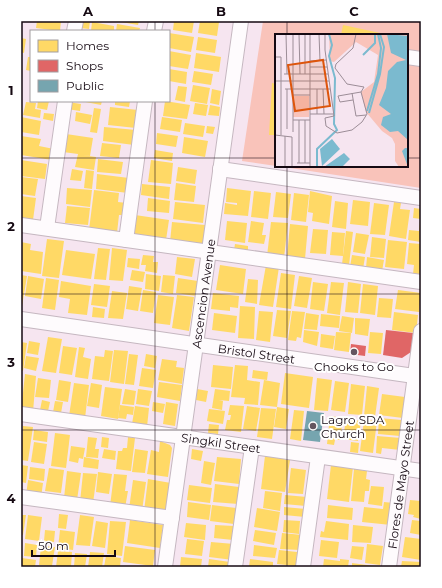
<svg xmlns="http://www.w3.org/2000/svg" width="442" height="588" font-family="Montserrat,sans-serif">
<rect width="100%" height="100%" fill="#f6e5f0"/>
<polygon fill="#f9c3ba" points="263,21 421,21 421,188 277,166 407,166 407,35 276,35 276,166 242,161"/>
<g fill="#ffd966">
<polygon points="37,21 61,21 60,31 36,28"/>
<polygon points="81,21 90,21 89,29 80,28"/>
<polygon points="122,21 139,21 138,25 121,22"/>
<polygon points="174,21 194,21 192,33 173,30"/>
<polygon points="200,21 219,22 217,36 198,33"/>
<polygon points="92,22 114,26 114,31 91,31"/>
<polygon points="117,24 140,28 139,31 116,31"/>
<polygon points="343,25 385,34 385,35 341,35"/>
<polygon points="169,33 194,37 191,52 169,48"/>
<polygon points="198,37 217,40 215,53 196,50"/>
<polygon points="21,38 26,39 24,53 21,52"/>
<polygon points="169,51 191,55 188,69 169,66"/>
<polygon points="196,53 221,57 219,72 194,68"/>
<polygon points="28,57 31,57 31,71 26,70"/>
<polygon points="169,69 187,72 186,84 169,81"/>
<polygon points="194,71 213,74 211,85 192,82"/>
<polygon points="272,83 276,84 276,135 269,135"/>
<polygon points="193,85 210,88 207,104 190,101"/>
<polygon points="178,86 187,87 185,102 175,100"/>
<polygon points="212,89 221,91 219,105 210,103"/>
<polygon points="38,101 49,101 47,110 37,108"/>
<polygon points="80,101 102,101 101,105"/>
<polygon points="115,101 130,101 129,107 115,105"/>
<polygon points="165,101 190,105 187,119 163,116"/>
<polygon points="26,102 36,103 35,109 41,110 40,118 23,115"/>
<polygon points="68,102 81,104 80,111 67,109"/>
<polygon points="195,103 208,105 206,116 193,114"/>
<polygon points="210,105 220,107 219,116 208,115"/>
<polygon points="110,107 138,110 136,128 108,125"/>
<polygon points="94,108 101,109 97,133 90,132"/>
<polygon points="76,112 92,115 90,124 75,121"/>
<polygon points="44,113 54,114 53,121 43,119"/>
<polygon points="21,117 41,121 39,135 21,132"/>
<polygon points="162,117 182,120 180,132 160,129"/>
<polygon points="185,123 205,126 203,137 183,134"/>
<polygon points="207,126 215,127 213,134 206,133"/>
<polygon points="104,127 136,130 134,145 103,141"/>
<polygon points="157,133 178,136 176,147 156,144"/>
<polygon points="66,134 93,138 90,156 82,155 96,157 94,170 75,167 78,154 63,152"/>
<polygon points="21,136 41,139 39,146 54,149 52,160 21,155"/>
<polygon points="184,137 208,141 205,157 182,153"/>
<polygon points="102,143 121,145 119,158 100,156"/>
<polygon points="155,150 173,153 172,161 154,158"/>
<polygon points="98,159 123,162 121,174 97,172"/>
<polygon points="21,160 47,164 45,179 21,176"/>
<polygon points="151,160 173,163 171,184 148,182"/>
<polygon points="178,167 197,170 195,184 176,181"/>
<polygon points="72,169 83,171 81,181 70,180"/>
<polygon points="86,170 94,171 92,189 84,188"/>
<polygon points="97,174 129,178 128,193 96,189"/>
<polygon points="21,177 38,179 35,196 21,194"/>
<polygon points="176,183 196,186 194,202 174,200"/>
<polygon points="142,184 170,187 169,199 141,195"/>
<polygon points="67,188 92,190 90,207 66,204"/>
<polygon points="227,188 251,191 248,216 224,214 225,203 237,205 237,203 226,202"/>
<polygon points="94,190 119,193 118,202 127,203 126,215 119,215 117,233 89,230"/>
<polygon points="254,191 271,193 268,219 251,217"/>
<polygon points="310,191 332,196 329,224 312,221 313,213 308,212"/>
<polygon points="276,192 291,194 288,218 273,217"/>
<polygon points="294,193 309,195 306,222 291,220"/>
<polygon points="21,196 36,198 33,220 21,218"/>
<polygon points="148,198 170,201 169,213 147,211"/>
<polygon points="353,200 370,202 368,226 350,224"/>
<polygon points="335,201 348,203 346,229 332,227"/>
<polygon points="175,202 205,205 203,223 173,219"/>
<polygon points="394,202 401,203 400,209 410,210 406,239 389,236"/>
<polygon points="374,203 389,205 385,235 370,234"/>
<polygon points="67,206 90,208 88,225 65,223"/>
<polygon points="414,208 421,209 421,219 413,218"/>
<polygon points="135,215 169,220 166,240 132,235"/>
<polygon points="227,221 247,223 245,243 225,240"/>
<polygon points="251,221 264,223 262,235 266,235 264,244 248,242"/>
<polygon points="420,221 421,242 408,240 409,230 419,231"/>
<polygon points="172,222 205,225 203,246 170,242"/>
<polygon points="271,222 288,223 284,258 267,256"/>
<polygon points="290,224 308,226 305,259 287,257"/>
<polygon points="313,229 328,230 326,254 310,253"/>
<polygon points="346,231 353,232 349,265 342,264"/>
<polygon points="332,232 345,233 343,256 330,255"/>
<polygon points="356,233 369,235 365,254 353,252"/>
<polygon points="372,237 386,239 384,258 370,257"/>
<polygon points="47,239 64,241 59,278 42,276"/>
<polygon points="388,240 407,242 404,269 385,267"/>
<polygon points="21,242 31,244 30,250 43,252 41,274 21,271"/>
<polygon points="409,243 421,244 421,275 413,274 414,265 407,264"/>
<polygon points="235,244 248,246 248,252 234,250"/>
<polygon points="98,248 110,249 106,280 94,279"/>
<polygon points="112,248 127,250 123,281 109,280"/>
<polygon points="66,250 95,254 91,279 62,275"/>
<polygon points="143,255 154,256 153,262 158,262 157,273 145,271 146,265 141,265"/>
<polygon points="352,255 365,257 363,269 350,267"/>
<polygon points="177,257 195,259 192,277 175,274"/>
<polygon points="367,257 384,260 382,271 366,268"/>
<polygon points="128,258 140,259 139,269 127,267"/>
<polygon points="220,265 246,269 243,294 216,290"/>
<polygon points="266,265 279,267 273,307 259,305"/>
<polygon points="132,270 145,272 143,282 130,280"/>
<polygon points="281,273 295,275 291,309 276,307"/>
<polygon points="146,274 161,276 159,291 145,289"/>
<polygon points="21,275 27,276 22,306 21,306"/>
<polygon points="163,275 175,276 173,294 161,292"/>
<polygon points="28,276 44,279 41,299 25,296"/>
<polygon points="299,276 312,278 307,308 294,306"/>
<polygon points="46,278 59,280 55,310 42,308"/>
<polygon points="178,278 198,281 196,296 176,293"/>
<polygon points="248,279 258,280 257,304 245,302"/>
<polygon points="61,281 91,286 87,315 68,313 70,299 59,297"/>
<polygon points="313,282 328,284 324,311 310,309"/>
<polygon points="331,282 344,283 340,315 327,313"/>
<polygon points="348,282 361,284 358,313 345,312"/>
<polygon points="94,284 110,286 107,307 91,305"/>
<polygon points="363,284 378,286 375,315 360,313"/>
<polygon points="129,286 142,288 138,311 126,309"/>
<polygon points="143,290 156,292 153,313 140,311"/>
<polygon points="398,290 421,293 419,312 395,309"/>
<polygon points="112,291 127,293 123,319 108,318"/>
<polygon points="213,293 239,296 238,308 230,307 230,311 211,309"/>
<polygon points="158,295 174,297 170,325 154,323"/>
<polygon points="177,295 194,297 189,331 172,328"/>
<polygon points="379,298 393,299 391,318 377,317"/>
<polygon points="240,306 255,307 254,339 238,338"/>
<polygon points="93,307 105,309 104,318 92,317"/>
<polygon points="277,310 291,311 287,338 273,336"/>
<polygon points="259,311 273,312 270,342 256,340"/>
<polygon points="292,311 305,312 301,338 297,337 296,341 288,340"/>
<polygon points="394,312 418,315 416,333 392,330"/>
<polygon points="214,313 237,316 235,333 212,330"/>
<polygon points="306,313 319,315 317,330 304,329"/>
<polygon points="321,314 340,316 339,328 320,326"/>
<polygon points="342,316 354,318 352,333 339,331"/>
<polygon points="355,318 370,319 368,336 355,334"/>
<polygon points="304,330 319,332 317,346 303,342"/>
<polygon points="336,332 351,333 349,352 334,350"/>
<polygon points="370,332 383,333 381,354 368,353"/>
<polygon points="321,334 335,336 333,349 320,347"/>
<polygon points="48,337 62,339 56,373 42,371"/>
<polygon points="29,341 40,343 38,355 27,353"/>
<polygon points="21,342 27,343 23,371 21,370"/>
<polygon points="63,346 77,348 72,375 59,373"/>
<polygon points="79,347 85,348 83,357 91,359 88,379 75,377"/>
<polygon points="105,350 113,351 109,381 92,379 95,356 104,357"/>
<polygon points="114,350 128,351 124,384 110,382"/>
<polygon points="129,354 138,355 134,385 125,384"/>
<polygon points="146,354 157,356 155,368 144,366"/>
<polygon points="26,356 39,358 36,371 24,368"/>
<polygon points="162,359 177,361 176,367 184,368 182,384 158,380"/>
<polygon points="213,365 233,367 231,389 211,387"/>
<polygon points="235,365 248,366 247,380 260,382 258,405 244,404 245,398 231,397"/>
<polygon points="142,368 156,370 153,388 139,386"/>
<polygon points="253,370 268,372 267,380 252,378"/>
<polygon points="285,373 313,377 309,408 281,404"/>
<polygon points="25,374 36,376 33,412 21,411"/>
<polygon points="38,378 51,380 49,398 35,397"/>
<polygon points="317,378 332,380 328,411 314,410"/>
<polygon points="59,380 71,382 68,402 56,400"/>
<polygon points="264,380 280,383 277,407 260,405"/>
<polygon points="335,381 349,383 345,412 331,410"/>
<polygon points="159,382 182,385 180,401 157,397"/>
<polygon points="74,383 89,385 85,418 69,416"/>
<polygon points="91,383 102,385 99,408 87,406"/>
<polygon points="351,384 365,386 362,415 348,414"/>
<polygon points="367,386 379,388 375,417 364,416"/>
<polygon points="105,387 122,389 118,419 101,416"/>
<polygon points="125,389 136,391 134,405 122,404"/>
<polygon points="138,389 152,391 149,406 136,404"/>
<polygon points="197,389 208,391 206,402 196,400"/>
<polygon points="215,389 230,391 229,401 219,400 223,401 222,410 212,408"/>
<polygon points="382,394 405,397 403,418 379,415"/>
<polygon points="42,400 50,402 48,411 40,410"/>
<polygon points="55,401 63,402 61,413 53,412"/>
<polygon points="153,402 165,404 163,413 152,411"/>
<polygon points="166,402 178,404 175,426 163,424"/>
<polygon points="120,405 134,407 133,415 127,414 126,419 118,418"/>
<polygon points="230,405 244,406 241,432 225,430 227,420 230,420 231,415 228,415"/>
<polygon points="135,406 149,408 147,427 132,424"/>
<polygon points="247,406 260,408 256,431 243,429"/>
<polygon points="277,407 289,409 286,429 274,427"/>
<polygon points="261,408 276,409 272,439 257,437"/>
<polygon points="209,409 225,411 223,424 207,421"/>
<polygon points="294,410 304,411 301,441 290,439"/>
<polygon points="330,416 343,418 340,440 335,440 334,445 327,444"/>
<polygon points="379,418 402,420 400,436 378,434"/>
<polygon points="346,419 361,421 358,441 343,439"/>
<polygon points="364,420 377,421 373,453 360,451"/>
<polygon points="209,424 219,425 218,434 208,433"/>
<polygon points="23,426 33,427 28,461 21,460"/>
<polygon points="34,430 48,432 47,442 33,440"/>
<polygon points="55,433 70,435 66,468 51,466"/>
<polygon points="377,436 401,438 400,450 382,448 381,454 376,453"/>
<polygon points="88,437 97,438 95,449 99,449 98,458 86,457"/>
<polygon points="102,437 109,438 108,448 101,447"/>
<polygon points="128,437 135,438 131,471 116,469 118,451 122,451 123,448 127,448"/>
<polygon points="160,441 170,445 172,448 168,477 147,474 151,450 159,452"/>
<polygon points="34,442 47,444 44,464 31,462"/>
<polygon points="351,442 359,443 358,453 350,452"/>
<polygon points="71,446 85,448 83,459 79,458 78,463 69,461"/>
<polygon points="104,449 116,451 115,460 102,458"/>
<polygon points="135,449 148,451 145,473 132,472"/>
<polygon points="192,449 203,451 201,461 191,459"/>
<polygon points="265,456 290,460 285,492 261,489"/>
<polygon points="84,457 99,460 98,469 83,467"/>
<polygon points="217,457 241,459 239,484 214,481"/>
<polygon points="204,461 215,463 211,485 201,483"/>
<polygon points="21,465 28,466 26,483 21,482"/>
<polygon points="331,465 353,467 349,502 327,499"/>
<polygon points="30,467 45,469 44,481 29,479"/>
<polygon points="49,468 64,470 61,493 45,491"/>
<polygon points="291,468 306,470 303,494 288,493"/>
<polygon points="354,469 367,471 366,479 370,480 369,491 365,491 364,502 351,501"/>
<polygon points="67,471 81,473 77,500 64,498"/>
<polygon points="98,472 112,474 109,494 96,492"/>
<polygon points="83,473 97,474 93,503 80,502"/>
<polygon points="114,474 127,475 125,491 128,491 125,508 110,506"/>
<polygon points="148,479 171,483 166,514 144,511"/>
<polygon points="28,480 43,483 41,498 26,496"/>
<polygon points="133,480 146,482 142,511 129,509"/>
<polygon points="215,484 239,487 238,504 213,502"/>
<polygon points="189,485 212,488 210,503 187,500"/>
<polygon points="371,486 384,487 382,506 368,504"/>
<polygon points="265,491 282,493 280,511 263,508"/>
<polygon points="285,495 307,497 306,506 284,504"/>
<polygon points="410,500 421,501 421,519 413,517 414,515 408,514"/>
<polygon points="188,502 211,505 209,520 187,517"/>
<polygon points="384,502 394,503 391,525 362,522 364,507 383,509"/>
<polygon points="212,505 236,508 234,524 210,521"/>
<polygon points="328,505 353,508 352,520 327,518"/>
<polygon points="284,507 306,509 305,517 284,515"/>
<polygon points="257,508 280,512 277,531 254,527"/>
<polygon points="59,514 68,515 66,529 58,528"/>
<polygon points="21,515 26,515 23,535 21,535"/>
<polygon points="28,515 42,517 39,541 25,539"/>
<polygon points="80,515 94,517 90,546 76,545"/>
<polygon points="130,520 163,525 160,548 127,543"/>
<polygon points="284,520 300,521 299,534 283,532"/>
<polygon points="412,520 421,521 421,535 410,533"/>
<polygon points="96,521 108,523 105,548 92,546"/>
<polygon points="110,521 126,522 122,556 107,554"/>
<polygon points="326,521 349,524 348,540 320,537 321,531 324,532"/>
<polygon points="186,523 206,525 205,540 184,537"/>
<polygon points="215,525 234,526 233,540 214,538"/>
<polygon points="353,525 373,527 371,543 352,542"/>
<polygon points="45,530 55,531 54,542 44,541"/>
<polygon points="60,530 75,532 73,550 58,548"/>
<polygon points="255,530 276,533 274,545 253,541"/>
<polygon points="282,533 302,535 300,550 280,549"/>
<polygon points="405,537 421,539 421,560 402,557"/>
<polygon points="187,539 204,541 202,556 185,554"/>
<polygon points="321,540 339,542 337,558 319,556"/>
<polygon points="211,542 234,544 233,560 209,557"/>
<polygon points="25,543 37,545 36,557 24,556"/>
<polygon points="367,544 383,546 380,565 365,563"/>
<polygon points="254,545 277,548 275,558 253,556"/>
<polygon points="41,546 55,547 52,566 39,565"/>
<polygon points="125,546 155,550 153,566 123,562"/>
<polygon points="352,546 364,547 362,560 350,558"/>
<polygon points="279,550 297,552 296,566 277,564"/>
<polygon points="58,551 72,552 71,567 56,567"/>
<polygon points="90,552 104,553 102,567 88,567"/>
<polygon points="75,553 87,554 85,567 74,567"/>
<polygon points="106,556 121,558 120,567 104,567"/>
<polygon points="181,557 202,559 201,567 180,567"/>
<polygon points="22,558 36,560 35,567 21,567"/>
<polygon points="209,559 230,562 230,567 208,567"/>
<polygon points="250,559 273,562 273,567 249,567"/>
<polygon points="324,559 340,561 340,559 349,560 348,567 323,567"/>
<polygon points="402,561 421,562 421,567 401,567"/>
<polygon points="352,563 374,566 374,567 352,567"/>
</g>
<g fill="#e06666">
<polygon points="386,330 413,333 411,352 402,358 383,355"/>
<polygon points="351,344 366,346 365,356 350,354"/>
</g>
<polygon fill="#76a5af" points="307,411 324,413 320,442 303,440"/>
<g fill="none" stroke-linecap="round" stroke-linejoin="round">
<defs>
<g id="minor">
<polyline points="74,31 76,21"/>
<polyline points="154,31 156,21"/>
<polyline points="407,57 421,59"/>
<polyline points="220,169 421,198"/>
<polyline points="21,225 421,282"/>
<polyline points="47,228 65,101"/>
<polyline points="126,240 145,101"/>
<path id="s1" d="M21,319l400,58"/>
<path id="s2" d="M21,414l400,57"/>
<polyline points="21,497 172,518"/>
<path id="s3" d="M165,567l76,-546"/>
<polyline points="235,567 252,447"/>
<polyline points="303,567 318,457"/>
<path id="s4" d="M389,567l32,-236"/>
</g>
</defs>
<use href="#minor" stroke="#c5b7c0" stroke-width="16"/>
<use href="#minor" stroke="#fefbfd" stroke-width="14"/>
</g>
<path fill="none" stroke="#150912" stroke-width="1" stroke-opacity="0.55" d="M155,21v10M287,21v14M155,101v466M21,158h255M407,158h14M287,166v401M21,294h400M21,430h400"/>
<g fill="#645660" stroke="#fff" stroke-width="1.5">
<circle cx="354" cy="352" r="4"/>
<circle cx="313" cy="426" r="4"/>
</g>
<g text-anchor="middle" dominant-baseline="central" stroke-width="4" stroke-linejoin="round" paint-order="stroke">
<g font-size="12" fill="#150912" stroke="#fff">
<text stroke="none"><textPath href="#s3" startOffset="276">Ascencion Avenue</textPath></text>
<text stroke="none"><textPath href="#s1" startOffset="238">Bristol Street</textPath></text>
<text stroke="none"><textPath href="#s2" startOffset="202">Singkil Street</textPath></text>
<text stroke="none"><textPath href="#s4" startOffset="83">Flores de Mayo Street</textPath></text>
</g>
<g font-size="12" fill="#150912" stroke="#fff">
<text x="354" y="366">Chooks to Go</text>
<text x="321" y="419" text-anchor="start">Lagro SDA<tspan x="321" dy="14">Church</tspan></text>
</g>
</g>
<g transform="translate(275 34)">
<rect width="133" height="133" fill="#f6e5f0"/>
<path d="M54,0h79v133h-9l-4,-6v-17l-3,-6 -10,-7 -16,-19 -5,-20 13,-10 4,-27 -22,-13 -22,20 -4,-1zM18,62h16v21h-16z" fill="#f9c3ba"/>
<path d="M112,0l21,2v104l-10,-9 -8,1 -9,-7 2,-8 8,-3 -12,-9 7,-17 2,-17 9,-9 9,-2 -15,-7zM57,105l8,10 -18,17 -2,-17zM130,114h3v19l-6,-16zM69,119l6,6 -8,8h-18z" fill="#7bbacf"/>
<path fill="none" stroke="#7bbacf" stroke-width="2" d="M88,21l12,-12v-9M92,77l11,-37 3,-26 -3,-14M94,79l11,-39 4,-27 -4,-13M42,133v-18l20,-19 -3,-6 1,-46 -6,-22 3,-11 -3,-11"/>
<path fill="none" stroke="#9c8d97" stroke-width="1" d="M11,0l1,40M18,0v98M24,0l1,40M30,0v40M35,0v133M44,0l1,27M50,0v16l9,66 -9,2 1,8 11,7 15,-3 10,-8 5,-8 -6,-22M0,23h6v78M35,27l16,-1M35,33h17M9,40h44M0,47h54M10,55h45M42,55v25M48,55l1,25M77,59l4,23 10,-1M18,61h17M78,66l-13,2 -2,-6 23,-4 3,-5 -17,-3 -12,-16 1,-4 17,-16 3,-14M35,80h23M18,86h17M12,95v-40M0,101l17,2v30M22,129h13M24,129v-43M30,129v-43M10,133v-31"/>
<path fill="#dd550c" fill-opacity="0.15" stroke="#dd550c" stroke-width="2" d="M48,26l7,46 -35,5 -7,-46z"/>
<rect width="133" height="133" fill="none" stroke="#150912" stroke-width="2"/>
</g>
<rect width="442" height="588" fill="none" stroke="#ffffff" stroke-width="44"/>
<rect x="30" y="30" width="140" height="72" fill="#ffffff" stroke="#a19da0"/>
<rect x="38" y="40" width="20" height="12" fill="#ffd966" stroke="#a19da0"/>
<text x="66" y="50" font-size="12" fill="#150912">Homes</text>
<rect x="38" y="60" width="20" height="12" fill="#e06666" stroke="#a19da0"/>
<text x="66" y="70" font-size="12" fill="#150912">Shops</text>
<rect x="38" y="80" width="20" height="12" fill="#76a5af" stroke="#a19da0"/>
<text x="66" y="90" font-size="12" fill="#150912">Public</text>
<path d="M32 550v6h83v-6" fill="none" stroke="#150912" stroke-width="2"/>
<text x="38" y="550" font-size="12" fill="#150912" stroke="#ffffff" stroke-width="3" paint-order="stroke">50 m</text>
<rect x="22" y="22" width="398" height="544" fill="none" stroke="#150912" stroke-width="1.5"/>
<g font-size="13" text-anchor="middle" font-weight="bold" fill="#150912">
<text x="88" y="16">A</text>
<text x="221" y="16">B</text>
<text x="354" y="16">C</text>
<text x="11" y="95">1</text>
<text x="11" y="231">2</text>
<text x="11" y="367">3</text>
<text x="11" y="503">4</text>
</g>
</svg>
